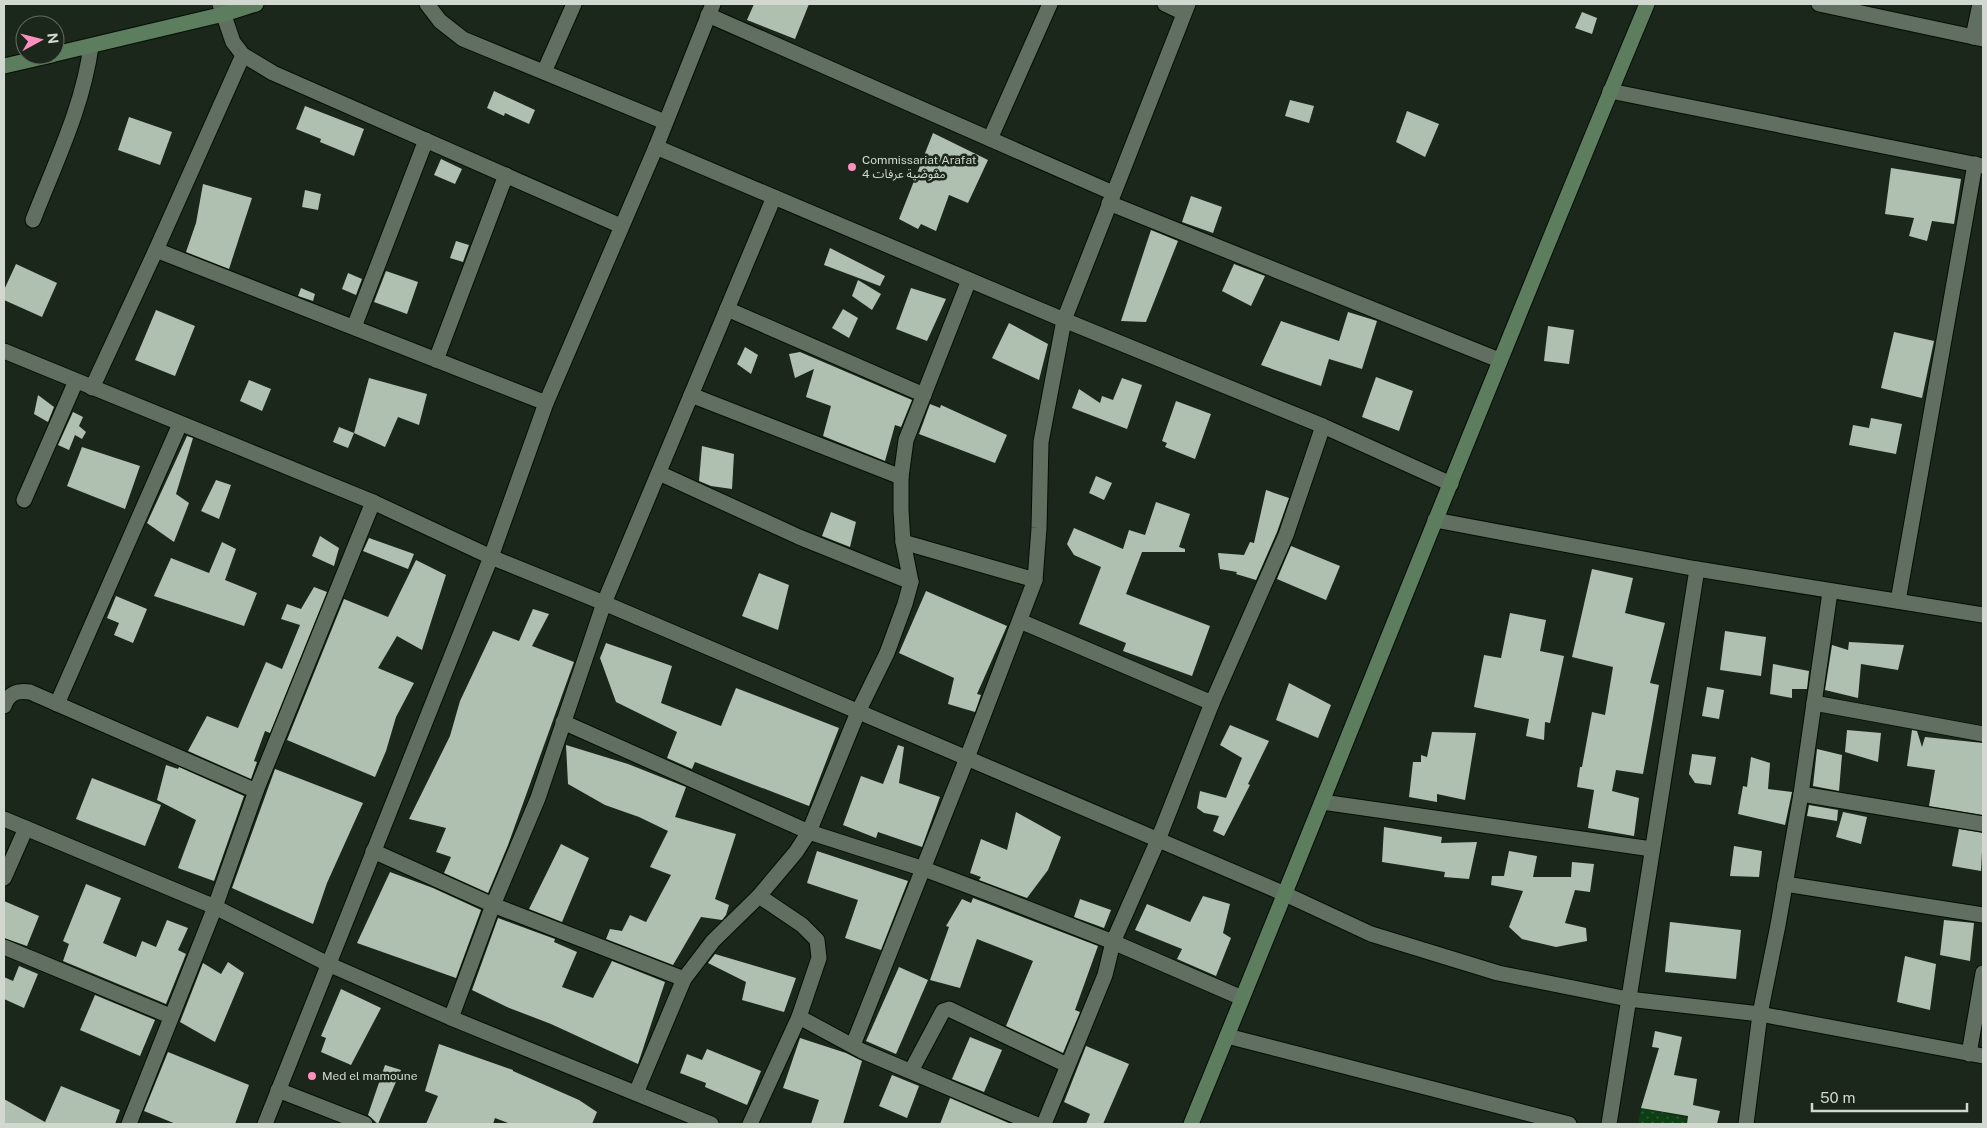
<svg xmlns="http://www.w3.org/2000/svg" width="1987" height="1128" font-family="'Public Sans','Noto Sans Arabic',sans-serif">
<defs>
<pattern id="garden-dots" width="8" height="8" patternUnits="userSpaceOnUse" patternTransform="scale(1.25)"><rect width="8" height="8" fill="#0e3e14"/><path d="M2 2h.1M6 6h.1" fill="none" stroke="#305935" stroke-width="1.8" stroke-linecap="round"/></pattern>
</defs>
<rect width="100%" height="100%" fill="#1a271a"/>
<polygon fill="url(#garden-dots)" points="1641,1108 1687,1118 1686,1124 1638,1124"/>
<g fill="#b0c0b0">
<polygon points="754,4 809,4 795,39 747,20"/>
<polygon points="1582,12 1597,18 1592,34 1575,28"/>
<polygon points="494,91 535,110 529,124 505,113 504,116 487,108"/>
<polygon points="1290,100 1314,106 1309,123 1285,116"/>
<polygon points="305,106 364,129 354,156 320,142 321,139 296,129"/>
<polygon points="1407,111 1439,124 1425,157 1396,142"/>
<polygon points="129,117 172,132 160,165 118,150"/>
<polygon points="933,133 988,160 968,203 949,195 936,231 921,224 918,229 899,219"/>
<polygon points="441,159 462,169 455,184 434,175"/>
<polygon points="1891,168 1961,179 1954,224 1932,221 1927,241 1909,236 1914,218 1885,214"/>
<polygon points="203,184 252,198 229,269 186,252 196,223"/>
<polygon points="305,190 321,194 318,210 302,207"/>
<polygon points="1191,196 1222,207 1213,233 1182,222"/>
<polygon points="1151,230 1178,241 1146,322 1121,321"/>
<polygon points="456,241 469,245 463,262 450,258"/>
<polygon points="830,248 885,276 880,286 824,265"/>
<polygon points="16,264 57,283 42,317 4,300 4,290"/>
<polygon points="1234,264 1265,276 1251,306 1222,291"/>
<polygon points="386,271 418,282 407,314 374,302"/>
<polygon points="348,273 362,279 356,295 342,289"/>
<polygon points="858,280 881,294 872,310 852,296"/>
<polygon points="301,288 315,294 313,301 298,296"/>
<polygon points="911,288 946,299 927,341 896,329"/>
<polygon points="843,309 858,318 849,338 832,328"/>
<polygon points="156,310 195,326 175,376 135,360"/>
<polygon points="1348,312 1377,321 1362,369 1329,359 1321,386 1261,365 1281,321 1339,341"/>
<polygon points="1009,323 1048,344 1039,380 992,358"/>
<polygon points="1548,326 1574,330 1569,364 1544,361"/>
<polygon points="1894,332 1934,341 1922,398 1881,388"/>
<polygon points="745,347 758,355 751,374 737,364"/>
<polygon points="800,352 912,400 901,427 895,425 885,461 823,436 831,406 806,397 814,369 795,378 789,354"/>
<polygon points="1376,377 1413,391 1399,431 1362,417"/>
<polygon points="369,378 427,394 419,425 398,417 385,447 354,433"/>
<polygon points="1122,378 1142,385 1127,429 1072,408 1079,389 1100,403 1102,396 1113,400"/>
<polygon points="249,380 271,389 262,411 240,401"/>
<polygon points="38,395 54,407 48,422 34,414"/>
<polygon points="1176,401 1211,414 1195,459 1165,447 1167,443 1162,441"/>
<polygon points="930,404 940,408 941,405 1007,435 995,463 919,434"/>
<polygon points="73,412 83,417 79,426 86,432 82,439 75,435 69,450 58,445"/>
<polygon points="1871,418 1902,424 1896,454 1849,445 1853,425 1869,428"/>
<polygon points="339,427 354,433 348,448 333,442"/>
<polygon points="187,436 193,438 176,494 189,503 174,542 147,523"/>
<polygon points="702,446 734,454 732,489 711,486 699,481"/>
<polygon points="82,447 140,466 125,509 67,486"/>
<polygon points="1096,476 1112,483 1104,500 1089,493"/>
<polygon points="216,480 231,485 219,519 201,511"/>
<polygon points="1266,490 1289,498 1277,532 1256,580 1236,574 1237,572 1220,569 1218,553 1244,555 1250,542 1254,543"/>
<polygon points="1156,502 1190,514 1179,547 1185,549 1185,552 1142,552 1126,594 1210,626 1192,676 1123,651 1126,643 1079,624 1101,567 1074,555 1067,544 1074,528 1123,549 1129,530 1145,535"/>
<polygon points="831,512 856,522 850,547 822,536"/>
<polygon points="320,536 339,548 334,566 312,556"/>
<polygon points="369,538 414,554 408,569 363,551"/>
<polygon points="222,542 236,549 225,580 257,593 244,626 154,596 171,558 209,573"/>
<polygon points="1291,546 1340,566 1326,600 1277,579"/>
<polygon points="416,560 446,575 422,650 397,636 378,668 414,683 396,717 386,751 375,777 287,740 344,599 388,617"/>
<polygon points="1592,569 1633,578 1625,613 1665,623 1650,683 1659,685 1643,774 1616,770 1612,791 1639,798 1634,836 1588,828 1594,790 1577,787 1580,767 1582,767 1592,712 1605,715 1613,667 1572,657"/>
<polygon points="759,573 789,585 778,630 742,616"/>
<polygon points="314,587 327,592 270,733 265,731 254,761 257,762 251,779 188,751 207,716 238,728 266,662 282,669 300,625 281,619 287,604 301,609"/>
<polygon points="926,591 1007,626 977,694 981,695 975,712 948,704 954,678 899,653"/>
<polygon points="116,596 147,609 133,643 114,635 119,623 107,618"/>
<polygon points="533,609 549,614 532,646 574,662 508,845 488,893 444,873 451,857 436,852 446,828 409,819 450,736 460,701 493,631 519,641"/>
<polygon points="1510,613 1546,620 1540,651 1564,656 1550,723 1545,722 1544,740 1526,736 1529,719 1474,707 1484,655 1501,658"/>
<polygon points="1725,631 1766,637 1761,676 1720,670"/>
<polygon points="1849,642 1904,645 1898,670 1861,664 1858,698 1825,690 1832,645 1848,650"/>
<polygon points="606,643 672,666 661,703 721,726 736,688 839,728 809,806 695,762 692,769 667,758 677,732 616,702 600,658"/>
<polygon points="1773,664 1809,671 1807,689 1792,689 1792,698 1770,694"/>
<polygon points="1289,683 1331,705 1318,738 1276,720"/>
<polygon points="1707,687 1724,690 1719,719 1702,716"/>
<polygon points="1230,725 1269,741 1248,784 1250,785 1224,836 1213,831 1219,816 1204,813 1197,808 1200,791 1226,798 1242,758 1220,745"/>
<polygon points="1847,730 1881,733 1878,762 1845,752"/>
<polygon points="1912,730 1917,731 1922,747 1925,737 1983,743 1983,815 1929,806 1935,770 1907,766"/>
<polygon points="1432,732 1476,733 1465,800 1437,794 1437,802 1409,797 1413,762 1421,762 1421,755 1427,757"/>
<polygon points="566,745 628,764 686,787 675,817 736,834 715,899 729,905 726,915 722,920 701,917 673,965 606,939 610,929 622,931 630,915 646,922 671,875 650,867 668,831 639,817 605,805 568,784"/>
<polygon points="898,745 904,747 899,783 940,797 922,847 878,832 876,838 843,825 861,776 883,784"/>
<polygon points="1817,749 1842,755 1839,791 1813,786"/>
<polygon points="1692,754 1716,757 1711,785 1695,783 1689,774"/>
<polygon points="1751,757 1770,763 1768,789 1792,792 1785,825 1738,814 1743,786 1747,787"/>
<polygon points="166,765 178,769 179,767 244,796 214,881 178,868 196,820 157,800"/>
<polygon points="275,769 363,803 327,883 313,924 232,888"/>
<polygon points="92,778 161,805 145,846 76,819"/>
<polygon points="1809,805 1838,810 1837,821 1807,816"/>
<polygon points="1016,812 1061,837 1048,870 1027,898 979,880 981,877 970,873 981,839 1007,850"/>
<polygon points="1843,812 1867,817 1861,844 1836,837"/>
<polygon points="1384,827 1442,837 1441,843 1477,842 1469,879 1444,877 1445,872 1382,862"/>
<polygon points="1959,829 1983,833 1981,871 1952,866"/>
<polygon points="561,844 589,858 562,922 529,909"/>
<polygon points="1734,846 1762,851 1759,877 1730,876"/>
<polygon points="817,851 908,881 881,950 845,938 858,900 807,883"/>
<polygon points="1509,851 1537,856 1533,877 1571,877 1572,862 1594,864 1590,892 1575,890 1565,923 1586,928 1587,941 1556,947 1522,939 1509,927 1523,891 1491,885 1492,876 1504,876"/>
<polygon points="390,872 433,888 481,910 456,978 357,943"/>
<polygon points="86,884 121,898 103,943 136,957 142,941 156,947 167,920 188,928 178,950 186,954 166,1004 63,961 69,944 63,941"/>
<polygon points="1203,896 1230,904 1223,933 1231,938 1216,976 1177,959 1182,949 1135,930 1147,904 1190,922"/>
<polygon points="973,898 1098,946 1075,1010 1080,1012 1063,1053 1006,1026 1033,961 977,939 960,988 930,980 949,927 946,926 962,899 971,903"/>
<polygon points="1080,899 1111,910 1104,928 1074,917"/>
<polygon points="4,901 39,916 27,946 4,938"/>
<polygon points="498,918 555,939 554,942 577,952 562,987 593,998 612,961 665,982 638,1064 551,1024 507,1007 472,990"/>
<polygon points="1944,920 1974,923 1970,961 1940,955"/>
<polygon points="1670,922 1741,930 1736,979 1665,972"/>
<polygon points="715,954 796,978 784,1012 742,1000 746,982 708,963"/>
<polygon points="1905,956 1936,964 1930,1010 1897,1002"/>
<polygon points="228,962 244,973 215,1042 180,1022 203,963 221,974"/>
<polygon points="19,966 38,974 24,1008 4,999 4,977 13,981"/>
<polygon points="899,967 928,980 896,1054 866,1041"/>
<polygon points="341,989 381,1008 351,1065 321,1052 326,1038 321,1036"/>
<polygon points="95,995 155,1020 140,1056 80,1030"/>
<polygon points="1655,1031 1682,1037 1674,1075 1697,1079 1693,1105 1720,1111 1717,1124 1687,1124 1688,1116 1641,1108 1659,1048 1652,1047"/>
<polygon points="970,1037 1002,1050 984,1092 952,1079"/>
<polygon points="800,1038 846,1053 862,1061 843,1124 811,1124 819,1100 783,1088"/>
<polygon points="439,1044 513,1070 513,1071 579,1100 597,1112 592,1124 511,1124 495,1118 493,1124 426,1124 438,1096 425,1091"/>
<polygon points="1086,1046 1129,1064 1103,1124 1086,1124 1090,1114 1064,1102"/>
<polygon points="707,1049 761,1071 747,1105 705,1087 706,1083 680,1073 687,1054 702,1060"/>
<polygon points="168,1052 249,1085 235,1124 176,1124 144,1111"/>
<polygon points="385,1065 401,1070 378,1124 368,1115"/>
<polygon points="892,1075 919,1086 907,1118 879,1106"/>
<polygon points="61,1086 120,1110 115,1124 4,1124 4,1099 45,1122"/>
<polygon points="950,1098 1011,1124 940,1124"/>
</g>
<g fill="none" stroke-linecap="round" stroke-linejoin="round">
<defs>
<g id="street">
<polyline points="220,4 233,42 243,55 273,73 621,226"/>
<polyline points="427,4 440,21 463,39 665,122"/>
<polyline points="1165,4 1184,13"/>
<polyline points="1819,4 1983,39"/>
<polyline points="708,15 1113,193"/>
<polyline points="1973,37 1980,4"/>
<polyline points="544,72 574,4"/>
<polyline points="1610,91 1983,166"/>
<polyline points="990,139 1050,4"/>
<polyline points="656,147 1064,320 1323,426 1451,484"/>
<polyline points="1109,203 1499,360"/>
<path d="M33,220c22,-57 50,-113 58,-174"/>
<polyline points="156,250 546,403"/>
<polyline points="727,309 924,395"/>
<polyline points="354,327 426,140"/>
<polyline points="4,351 373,502 491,557 604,603 1285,894 1371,934 1498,973 1628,999 1760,1014 1983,1056"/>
<polyline points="436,360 506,175"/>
<polyline points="92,388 156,250 243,55"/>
<polyline points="691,395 901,477"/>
<polyline points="659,473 799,537 911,582"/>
<polyline points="24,500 76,381"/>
<polyline points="1435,520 1697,569 1983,615"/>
<polyline points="903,542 1035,580"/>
<polyline points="1898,601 1975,164"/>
<polyline points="1020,621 1212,703"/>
<polyline points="1814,703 1983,734"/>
<polyline points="57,704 180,424"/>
<path d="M4,706c5,-13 13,-16 26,-14l226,99"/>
<polyline points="563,722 809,832 924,869 993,895 1113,942 1242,998"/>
<polyline points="1801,794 1983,824"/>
<polyline points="1322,802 1652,849"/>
<polyline points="4,819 215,907 328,964 451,1018 711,1124"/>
<polyline points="373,851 493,905 684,979"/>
<polyline points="4,878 26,828"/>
<polyline points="1785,884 1983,915"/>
<polyline points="4,947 170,1016"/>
<polyline points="799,1017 862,1051 1035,1124"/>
<polyline points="451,1018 493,905 538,798 604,603 774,197"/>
<polyline points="1227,1036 1569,1124"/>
<polyline points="853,1045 967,758 1035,580 1039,528 1041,442 1064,320 1188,4"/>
<polyline points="1969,1054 1983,973"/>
<polyline points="911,1071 943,1011 949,1009 1067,1065"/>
<polyline points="278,1090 365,1124"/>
<polyline points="636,1093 684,979 713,941 759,896 796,852 809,832 858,712 887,653 905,604 911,582 903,542 901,510 901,477 906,440 969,280"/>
<polyline points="129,1124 215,907 256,791 373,502"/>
<polyline points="265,1124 491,557 546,403 656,147 713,4"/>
<polyline points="750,1124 799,1017 819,958 817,940 802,925 759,896"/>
<polyline points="1044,1124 1105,975 1113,942 1158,840 1212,703 1286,535 1323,426"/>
<polyline points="1609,1124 1697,569"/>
<polyline points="1746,1124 1760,1014 1778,925 1801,794 1830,592"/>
</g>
<g id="secondary">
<polyline points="55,54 224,14 256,4"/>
<polyline points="4,66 52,55"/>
<path d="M1191,1124c153,-373 300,-748 456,-1120"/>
</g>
</defs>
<use href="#street" stroke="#050f05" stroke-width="17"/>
<use href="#secondary" stroke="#050f05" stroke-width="17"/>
<use href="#street" stroke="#606f60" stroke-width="15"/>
<use href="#secondary" stroke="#5c7d5e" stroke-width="15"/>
</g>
<g fill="#fe8ebc" stroke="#1a271a" stroke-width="2">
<circle cx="852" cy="167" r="5"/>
<circle cx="312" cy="1076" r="5"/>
</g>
<g text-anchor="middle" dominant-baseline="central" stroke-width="5" stroke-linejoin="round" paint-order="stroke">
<g font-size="12" fill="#d0d8d0" stroke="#1a271a" text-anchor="start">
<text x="862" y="160">Commissariat Arafat<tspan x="862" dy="14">4 مفوضية عرفات</tspan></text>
<text x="322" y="1076">Med el mamoune</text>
</g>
</g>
<rect width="1987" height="1128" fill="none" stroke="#d0d8d0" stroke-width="10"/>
<g transform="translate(40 40) rotate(83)"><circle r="24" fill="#1a271a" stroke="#636e63"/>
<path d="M0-4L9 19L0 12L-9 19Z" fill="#fe8ebc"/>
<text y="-8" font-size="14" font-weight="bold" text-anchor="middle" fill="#d0d8d0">N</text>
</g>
<path d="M1812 1103v8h155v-8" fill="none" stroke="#d0d8d0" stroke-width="2.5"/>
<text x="1820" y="1103" font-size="15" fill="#d0d8d0" stroke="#1a271a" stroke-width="4" paint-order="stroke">50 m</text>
</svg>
